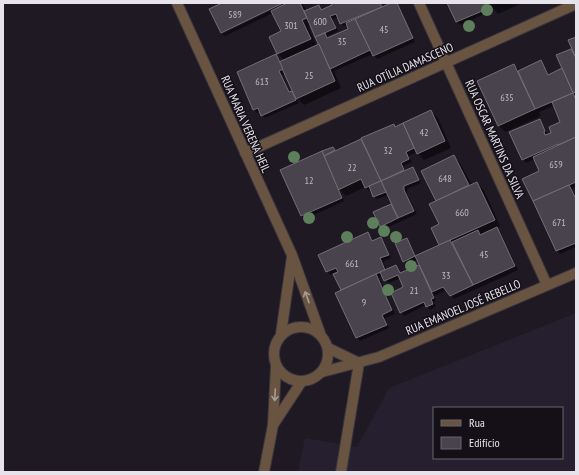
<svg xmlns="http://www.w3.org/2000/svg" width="579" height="475" font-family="'PT Sans Narrow',sans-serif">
<rect width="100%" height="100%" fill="#1e1922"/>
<path fill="#251f2f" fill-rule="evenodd" d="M576,313v159h-278l7,-34 52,9 32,-59zM434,408h128v50h-128z"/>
<g fill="#0007" fill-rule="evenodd">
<path d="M286,3h16l5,8 11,-5 4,5 11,-5 -1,-3h49l2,5 13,-5 19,39 -38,17 -4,-5 -39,17 7,17 -37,17 -9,-9 4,7 -34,15 -5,-7 -3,2 -3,-4 22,-54 5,7 3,-2 -6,-6 4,-22 -9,-19 -48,23 -3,-2zM300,6h2l8,16 -2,1zM338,17l3,6 3,3 4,-1 2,4 -21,10 -1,-3 10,-5 -5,-12zM311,25l11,23 -5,-2 -9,-20zM286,73l10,24 -4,-5 -2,1 -8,-18z"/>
<polygon points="448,3 485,3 489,12 460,25 457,22"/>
<polygon points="489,3 522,3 498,14"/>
<polygon points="576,38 576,187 572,189 574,193 576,192 576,247 560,254 557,251 524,179 541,172 535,159 526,163 523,159 539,120 548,135 553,133 561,123 554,106 539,112 541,116 505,132 499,126 514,65 520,71 541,61 549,75 563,69 557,56 573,49"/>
<polygon points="431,111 438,118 451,148 424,160 417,152 408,156 412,162 403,166 405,171 412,168 421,183 407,189 407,194 417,214 384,229 374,213 393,204 388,195 377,199 365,187 346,196 340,190 344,201 305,219 301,216 281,171 333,148 336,151 393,125 396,128"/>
<polygon points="454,156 460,163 472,185 477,183 484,190 500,226 497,228 500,231 518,270 454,299 447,290 434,296 436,301 434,302 436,307 430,310 426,305 404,316 401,312 405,287 400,278 389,283 383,275 379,277 395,314 385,318 389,328 360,341 357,338 337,293 342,291 335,275 339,273 339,271 330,275 327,271 368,233 374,242 380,239 384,242 391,258 383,262 387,270 396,266 401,274 420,265 418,260 407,264 404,261 407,239 416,257 440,246 432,228 440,224 437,201"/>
</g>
<g fill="#48434d" stroke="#746e79">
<polygon points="222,3 283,3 221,33 209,9"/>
<polygon points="287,3 300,3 307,18 302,20 311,39 277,54 269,37 281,31 271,11"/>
<polygon points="331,3 380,3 382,7 340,24 336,14 330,16 336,28 315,37 304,11 319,5 321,10 332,5"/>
<polygon points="391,3 397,3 413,38 373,56 355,19"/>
<polygon points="447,3 484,3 487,9 456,22"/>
<polygon points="355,19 370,50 330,69 315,37 325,33 327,38 348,29 346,23"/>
<polygon points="576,37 576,58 568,40"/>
<polygon points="319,44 335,81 296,99 279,62"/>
<polygon points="571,49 576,58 576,92 573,93 556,55"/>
<polygon points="276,54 283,69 279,71 289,92 292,91 296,100 261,116 258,108 253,110 237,72"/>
<polygon points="541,60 548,75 562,68 573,93 535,109 518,71"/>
<polygon points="514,64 535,109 498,126 477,81"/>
<polygon points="573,93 576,100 576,137 558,145 558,144 522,160 509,132 540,119 545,131 544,132 545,135 551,133 549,127 560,122 552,102"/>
<polygon points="431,110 445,141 417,154 403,123"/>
<polygon points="403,123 414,148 406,152 409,159 401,163 404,170 381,181 361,138 394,124 395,127"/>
<polygon points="576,137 576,182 533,201 522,179 539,171 533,157"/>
<polygon points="361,139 381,181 365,188 361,179 338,190 324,156"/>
<polygon points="333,147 335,150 324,156 322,151"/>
<polygon points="322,151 342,198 301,216 280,170"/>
<polygon points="454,155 469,185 436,201 421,171"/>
<polygon points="413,167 419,180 404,186 404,190 414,211 398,218 381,181"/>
<polygon points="381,181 386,192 373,197 369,186"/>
<polygon points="477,182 495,220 439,245 431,228 439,224 429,204"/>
<polygon points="569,185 576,199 576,243 556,251 533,201"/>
<polygon points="391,204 398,218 380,227 373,212"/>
<polygon points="497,227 515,266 473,285 452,242 478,230 480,235"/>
<polygon points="368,232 372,241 381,237 389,255 380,258 385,270 341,290 333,274 338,272 336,268 326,272 318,255"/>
<polygon points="407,238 415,256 403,262 395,243"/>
<polygon points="450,240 473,285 450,296 443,287 432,292 415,256"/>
<polygon points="396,265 400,273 419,265 434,298 431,299 433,304 426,307 424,302 400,313 391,293 403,287 398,275 384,281 380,272"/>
<polygon points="376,274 392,310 382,315 387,325 356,338 335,293"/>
</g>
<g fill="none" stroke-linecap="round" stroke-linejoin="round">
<defs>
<polyline id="lane" points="341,472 359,363"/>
<g id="street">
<polyline points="177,3 292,255 320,333"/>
<polyline points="419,3 547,285"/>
<polyline points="245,153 576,4"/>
<circle cx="301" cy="354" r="27"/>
<polyline points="281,334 292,257"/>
<polyline points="328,348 359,363"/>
<polyline points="322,372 379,357 576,273"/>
<polyline points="273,425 302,381"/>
<polyline points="264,472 273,425 276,366"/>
</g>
</defs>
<use href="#lane" stroke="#3a353e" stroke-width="12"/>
<use href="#street" stroke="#3a353e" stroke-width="12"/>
<use href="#lane" stroke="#685441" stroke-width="10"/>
<use href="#street" stroke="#685441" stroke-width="10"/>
</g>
<g fill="#5e7f5b">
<circle cx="487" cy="10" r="6"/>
<circle cx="469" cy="26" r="6"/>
<circle cx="294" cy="157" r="6"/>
<circle cx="309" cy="218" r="6"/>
<circle cx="373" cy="223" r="6"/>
<circle cx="384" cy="231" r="6"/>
<circle cx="347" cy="237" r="6"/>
<circle cx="396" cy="237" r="6"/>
<circle cx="411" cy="266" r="6"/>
<circle cx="388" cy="290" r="6"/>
</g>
<defs><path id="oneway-shaft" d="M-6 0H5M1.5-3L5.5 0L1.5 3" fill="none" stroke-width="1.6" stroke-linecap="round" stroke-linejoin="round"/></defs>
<g stroke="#a89c96">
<use href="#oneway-shaft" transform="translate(307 297) rotate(-110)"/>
<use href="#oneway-shaft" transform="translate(275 395) rotate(93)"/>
</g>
<g text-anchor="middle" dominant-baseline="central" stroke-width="3" stroke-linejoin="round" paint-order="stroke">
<g font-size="10" fill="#bfbbc3">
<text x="235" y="14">589</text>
<text x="320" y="21">600</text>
<text x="291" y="25">301</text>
<text x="384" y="29">45</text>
<text x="342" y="41">35</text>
<text x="309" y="75">25</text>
<text x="262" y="81">613</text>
<text x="507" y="97">635</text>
<text x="424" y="132">42</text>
<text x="388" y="150">32</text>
<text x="556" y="164">659</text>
<text x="352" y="167">22</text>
<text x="445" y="178">648</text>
<text x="309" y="180">12</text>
<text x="462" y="212">660</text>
<text x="559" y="222">671</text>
<text x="484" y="254">45</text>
<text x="352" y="263">661</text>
<text x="446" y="275">33</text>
<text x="414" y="290">21</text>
<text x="364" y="302">9</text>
</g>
<g font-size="12" fill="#e7e3ea" stroke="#151018">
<text transform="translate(405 67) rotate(-24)">RUA OTÍLIA DAMASCENO</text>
<text transform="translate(246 124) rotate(66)">RUA MARIA VERENA HEIL</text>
<text transform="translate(495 139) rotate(66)">RUA OSCAR MARTINS DA SILVA</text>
<text transform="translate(463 307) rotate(-23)">RUA EMANOEL JOSÉ REBELLO</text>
</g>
</g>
<rect width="579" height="475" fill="none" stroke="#e7e3ea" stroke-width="8"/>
<rect x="433" y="407" width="130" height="52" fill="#151018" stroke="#69646c"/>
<rect x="441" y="420" width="20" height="6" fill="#685441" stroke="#69646c"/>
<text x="469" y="427" font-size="12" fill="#e7e3ea">Rua</text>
<rect x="441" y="437" width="20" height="12" fill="#48434d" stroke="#69646c"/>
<text x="469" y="447" font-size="12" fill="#e7e3ea">Edifício</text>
</svg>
